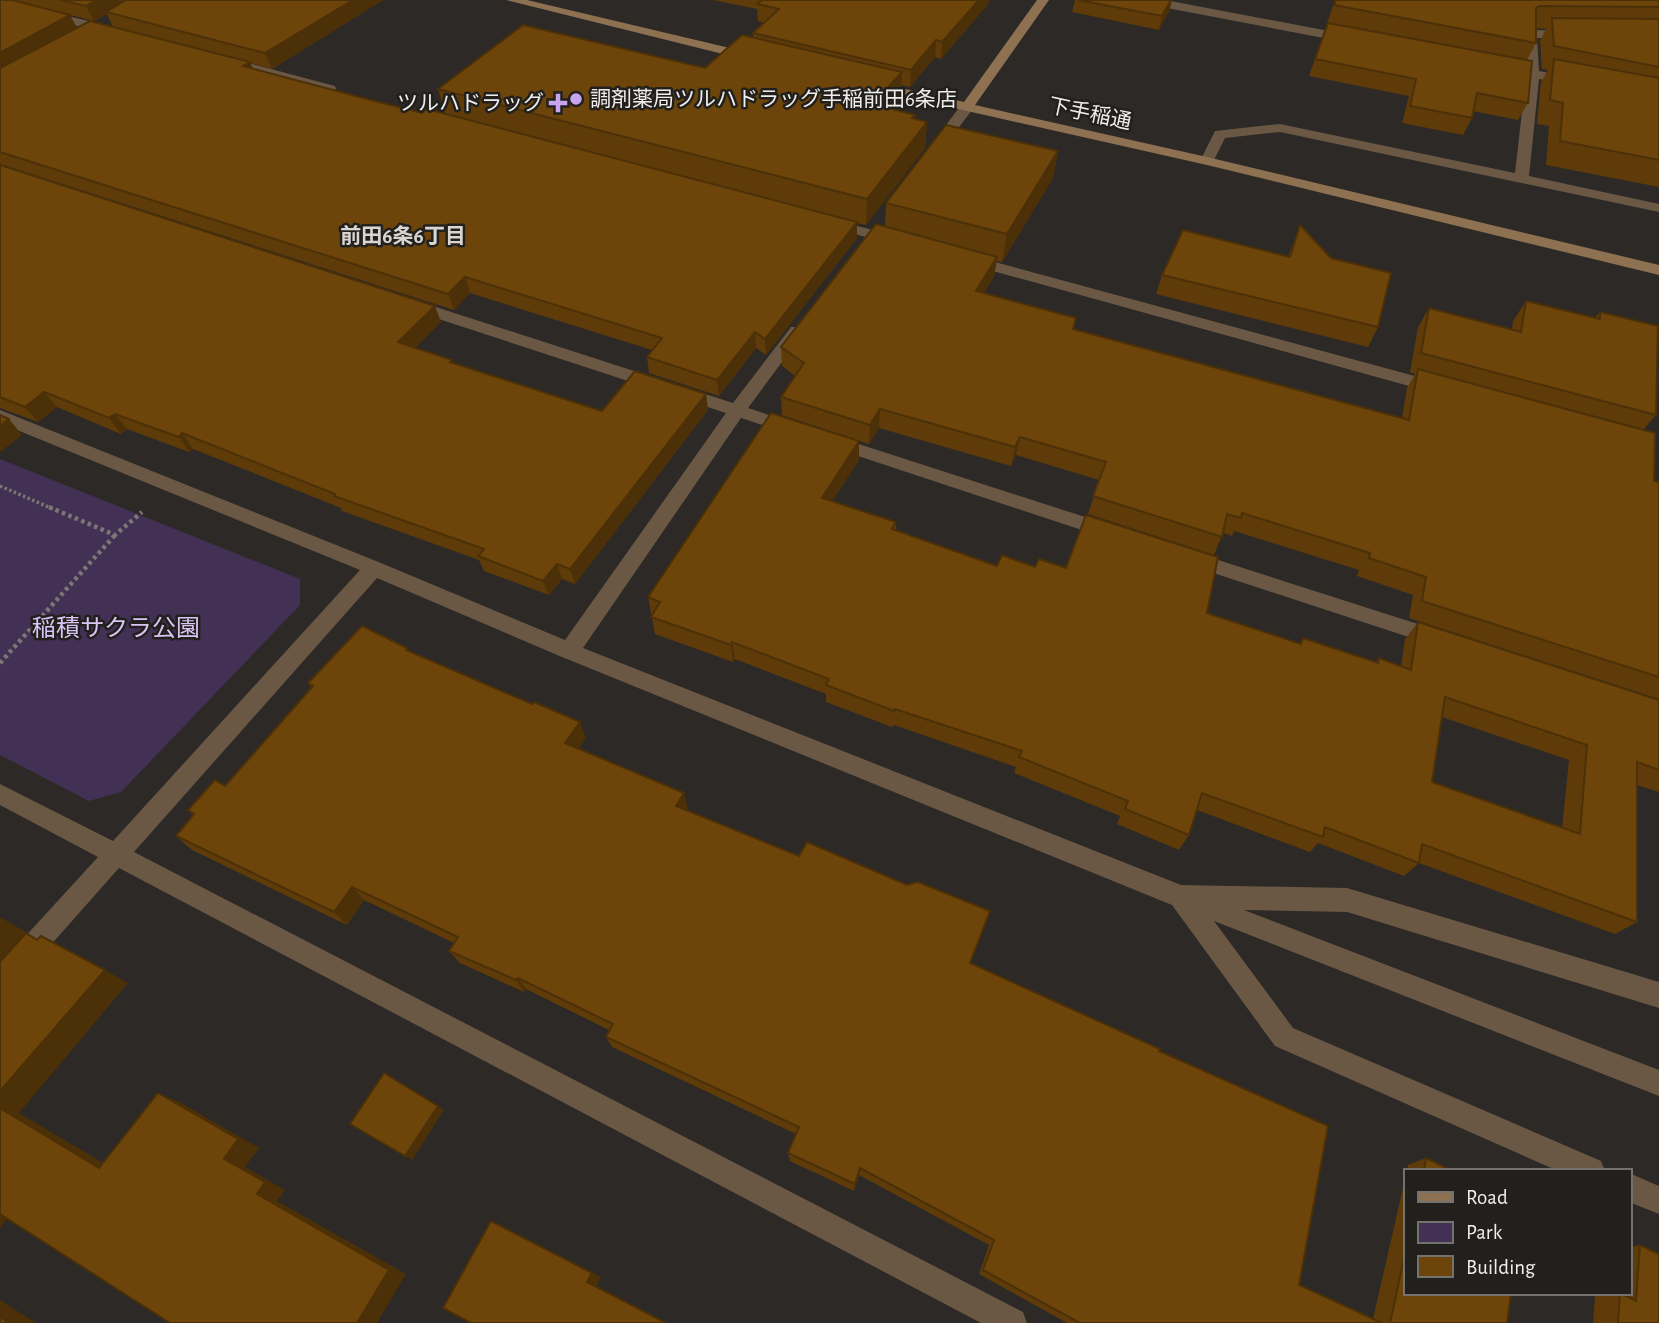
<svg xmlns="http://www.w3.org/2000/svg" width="1659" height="1323" font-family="'Alegreya Sans','Noto Sans JP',sans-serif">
<rect width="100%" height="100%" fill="#2c2926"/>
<polygon fill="#433155" points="0,459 300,579 300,605 121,792 89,801 0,755"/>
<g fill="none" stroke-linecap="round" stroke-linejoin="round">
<polyline stroke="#7a7875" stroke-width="3.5" stroke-dasharray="2.5 2.5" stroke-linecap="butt" points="0,486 53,509"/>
<g stroke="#7a7875" stroke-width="4.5" stroke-dasharray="3.5 3.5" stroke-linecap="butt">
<polyline points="49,507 115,535 142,512"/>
<polyline points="0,663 115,535"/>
</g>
<g fill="#6a5844" fill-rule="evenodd">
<polygon points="0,0 114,27 116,30 110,34 0,7"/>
<polygon points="1140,0 1165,0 1350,35 1356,39 1350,43 1146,4"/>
<polygon points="1531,30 1572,31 1578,35 1572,39 1537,38 1539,71 1575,78 1576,81 1570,85 1539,79 1529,176 1659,204 1659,212 1280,132 1225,138 1212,164 1202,164 1200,161 1215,131 1280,124 1515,173 1526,76 1498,71 1496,68 1502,64 1526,69 1525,34"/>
<polygon points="226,57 335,86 336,89 330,93 222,64 220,61"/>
<polygon points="967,103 972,104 972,110 940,152 930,152 930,146 962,104"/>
<polygon points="831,219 899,237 902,240 894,245 826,226 824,223 826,220"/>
<polygon points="969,255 1444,384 1447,388 1438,394 964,263 961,260"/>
<polygon points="411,299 733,403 791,327 803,327 805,331 748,408 799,425 802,429 799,433 793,435 741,418 583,648 1181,885 1347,888 1659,982 1659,1008 1347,912 1244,910 1659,1070 1659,1096 1214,921 1293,1028 1601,1161 1605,1171 1558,1171 1275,1046 1172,905 562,657 377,578 134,852 1023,1312 1027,1323 981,1323 119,868 9,992 0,996 0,964 98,857 0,805 0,784 113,841 360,570 0,423 0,410 381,563 565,640 726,413 405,308 403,304"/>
<polygon points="834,436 1116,527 1119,532 1116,537 1109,539 828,446 825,442 828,438"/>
<polygon points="1190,551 1446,633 1449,639 1446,645 1439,647 1183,563 1180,558 1183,553"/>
<polygon points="1629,1173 1659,1186 1659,1214 1629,1202"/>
</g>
<g fill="#8e7151" fill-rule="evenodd">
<polygon points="506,0 527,0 751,53 757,57 751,61"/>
<polygon points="1037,0 1049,0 975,105 1207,157 1659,265 1659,275 1207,165 874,90 868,86 874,82 964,102"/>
</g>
</g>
<g fill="#5e3b09" fill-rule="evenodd">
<path d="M0,0h383l-111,69 -22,-6 3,6 169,44 23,1 -7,-25 267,-21 48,-31v-4l12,-10 -7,-2 -1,-12 -44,-9h276v3l-48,56 -6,-2 -25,30 -9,-2v12l-11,12 25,6v4l12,3 -2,26 -59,77 -9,-2v15l-91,117 -10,-7 -37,48 -70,-23 -2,-16 5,-7 -182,-57 -16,17 -454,-146zM107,14l6,13 -36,1 -7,-13 24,6z"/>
<polygon points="1075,0 1172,0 1169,11 1159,30 1072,12"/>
<polygon points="1335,0 1659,0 1659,187 1546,165 1549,126 1537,124 1541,82 1548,70 1542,69 1540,41 1546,29 1536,28 1536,43 1527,60 1528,103 1518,120 1473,111 1472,118 1463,135 1402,123 1409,96 1309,76"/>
<polygon points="1058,151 1053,178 1002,262 997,261 994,276 984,293 1073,330 1402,418 1407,388 1415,374 1410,372 1418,327 1429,308 1512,329 1513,321 1526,301 1595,318 1600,312 1656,415 1643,430 1654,481 1659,482 1659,699 1409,618 1413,595 1357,576 1359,570 1234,531 1232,536 1223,533 1214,555 1088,514 1099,480 1016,455 1011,466 879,428 869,444 782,415 781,397 795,376 782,366 781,347 885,226 886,203"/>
<polygon points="0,165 441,322 415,348 452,360 453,363 602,411 706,394 708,410 575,584 562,579 549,595 484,571 479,560 342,511 341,508 193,449 189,452 127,429 121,434 57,407 38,422 0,408"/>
<polygon points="1300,225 1378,327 1368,347 1156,294 1162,275 1288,257"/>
<path d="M859,441v19l-27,41 64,21v8l101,36 38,1 172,46 92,31 4,-6 73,24 3,-4 22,9 4,-28 13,-17 241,78v92l-22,-7v137l-22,12 -196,-71 -15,13 -86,-33 -8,9 -113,-42 -8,25 -10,15 -62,-26 3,-8 -106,-43 2,-6 -122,-42 -2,2 -66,-25v-8l-91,-35 -2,3 -78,-28 -7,-37zM1442,717l127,43 -7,68 -130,-46z"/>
<polygon points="407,648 410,652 586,738 578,749 688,808 686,810 799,856 985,924 970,963 1159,1051 1299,1285 1373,1319 1405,1179 1405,1293 1507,1323 1067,1323 979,1274 989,1245 859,1175 854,1191 790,1161 788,1153 796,1134 612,1047 606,1037 609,1030 526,989 524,992 460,963 449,951 454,943 364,900 347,925 192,850 176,836 193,815 188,810 225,786 311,688 308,683"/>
<polygon points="1426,1158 1452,1171 1407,1171 1408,1165"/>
<polygon points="1640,1245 1659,1323 1593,1323 1595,1296 1611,1293 1629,1293 1629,1247"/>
</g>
<g fill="#4c3008">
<polygon points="97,0 133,0 106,12 107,14 94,21 86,6"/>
<polygon points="353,0 383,0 272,69 265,53"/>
<polygon points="979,0 989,0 989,3 941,59 942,42"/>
<polygon points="1172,0 1169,11 1159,30 1162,16"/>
<polygon points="70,15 78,30 0,74 0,53"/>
<polygon points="936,40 935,57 910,87 911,70"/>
<polygon points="250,62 257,78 243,66"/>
<polygon points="902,72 901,97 872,130 873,104"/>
<polygon points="915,115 913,140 927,122 925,148 866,225 867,199"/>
<polygon points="1058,151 1053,178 1002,262 1007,234"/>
<polygon points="857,222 857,238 766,355 765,339"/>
<polygon points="997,257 994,276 974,310 976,291"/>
<polygon points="465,277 470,293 454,310 448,294"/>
<polygon points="435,306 441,322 404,358 398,342"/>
<polygon points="755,332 756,348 719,396 717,380"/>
<polygon points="44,392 57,407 38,422 25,407"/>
<polygon points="706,394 708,410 575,584 570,569"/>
<polygon points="880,409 879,428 869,444 870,425"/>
<polygon points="115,414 127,429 121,434 109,418"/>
<polygon points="9,419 22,435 0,452 0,426"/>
<polygon points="182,433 193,449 189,452 179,437"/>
<polygon points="1020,437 1016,455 1011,466 1015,447"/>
<polygon points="859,441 859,460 822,517 822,498"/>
<polygon points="557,564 562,579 549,595 543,581"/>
<polygon points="732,642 735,659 733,662 731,645"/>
<polygon points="580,722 586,738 571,759 565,743"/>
<polygon points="684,793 688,808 680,821 676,806"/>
<polygon points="352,887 364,900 347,925 334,912"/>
<polygon points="0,917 26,932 0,960"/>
<polygon points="105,970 128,983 19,1113 125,1176 99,1168 0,1108 0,1091"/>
<polygon points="518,978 526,989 524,992 516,980"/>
<polygon points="158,1093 181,1103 259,1148 245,1167 285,1190 277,1201 406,1274 377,1323 357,1323 257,1194 224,1159"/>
<polygon points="438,1106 444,1110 412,1160 405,1156"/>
<polygon points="860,1168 859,1175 854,1191 855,1184"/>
<polygon points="0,1207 14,1210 0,1228"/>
<polygon points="592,1273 601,1277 596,1287 587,1282"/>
<polygon points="0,1300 36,1323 10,1323 0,1317"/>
</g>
<g fill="#6d450b" stroke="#4c3008" stroke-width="2" fill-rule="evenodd">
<polygon points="0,0 12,0 70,15 0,53"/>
<polygon points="60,0 97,0 86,6"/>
<polygon points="126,0 353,0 265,53 106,12"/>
<polygon points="762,0 979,0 942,42 936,40 911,70 753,33 779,9 757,4"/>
<polygon points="1078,0 1171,0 1162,16"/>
<polygon points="1336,0 1659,0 1659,7 1539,6 1536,8 1536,43 1334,5"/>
<polygon points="1552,18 1659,19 1659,67 1554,46"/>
<polygon points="90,21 250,62 243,66 367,99 422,113 427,109 857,222 765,339 755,332 717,380 647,357 662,338 465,277 448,294 0,152 0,68"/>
<polygon points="1328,23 1532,61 1528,103 1477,93 1472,118 1410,106 1416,79 1315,59"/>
<polygon points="523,25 705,68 742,35 902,72 873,104 915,115 912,118 927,122 867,199 438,89"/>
<polygon points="1554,59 1659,78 1659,160 1560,141 1563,103 1550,100"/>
<polygon points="946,125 1058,151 1007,234 886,203"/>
<polygon points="0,165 435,306 398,342 452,360 450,362 602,411 635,371 706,394 570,569 557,564 543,581 478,556 484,549 334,496 335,494 182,433 179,437 115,414 109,418 44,392 25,407 0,397"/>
<polygon points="876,224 997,257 976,291 1076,318 1073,329 1409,420 1418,369 1655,433 1654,481 1659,482 1659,677 1422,601 1426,577 1369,558 1370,553 1242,513 1241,518 1227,514 1222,537 1093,496 1106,462 1020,437 1015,447 880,409 870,425 781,397 804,363 781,347"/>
<polygon points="1300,225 1331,258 1391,273 1378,327 1162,275 1183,230 1290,257"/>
<polygon points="1526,301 1600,319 1600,312 1658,326 1656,415 1421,353 1429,308 1521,332"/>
<path d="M771,413l88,28 -37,57 74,24 -4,7 105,37 5,-11 33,12 4,-8 27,9 20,-53 132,42 -11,56 94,31 2,-6 75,25 1,-5 32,12 7,-48 241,78v70l-22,-8v160l-215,-78 -3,19 -94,-36 -2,10 -121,-44 -13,42 -64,-26 3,-8 -109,-44 3,-6 -127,-42 -1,2 -68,-26 3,-6 -97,-37 -1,3 -80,-28 9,-15 -12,-5zM1445,697l142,48 -7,89 -148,-52z"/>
<polygon points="0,415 9,419 0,426"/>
<polygon points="362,626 407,648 406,650 532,704 534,702 580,722 565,743 684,793 676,806 799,856 807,842 907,885 918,882 990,911 970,963 1160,1049 1159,1051 1328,1126 1299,1285 1382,1323 1080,1323 983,1270 994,1240 860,1168 855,1184 788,1153 799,1127 606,1037 613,1024 518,978 516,980 449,951 458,937 352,887 334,912 176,836 194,814 188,810 215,780 225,786 313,686 308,683"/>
<polygon points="26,933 37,940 41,936 105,970 0,1091 0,962"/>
<polygon points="384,1073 438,1106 405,1156 350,1124"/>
<polygon points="158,1093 238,1139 224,1159 265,1182 257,1194 389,1270 357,1323 170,1323 0,1214 0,1108 99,1168"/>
<polygon points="1426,1158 1452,1171 1424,1171"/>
<polygon points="491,1221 592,1273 587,1282 666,1323 471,1323 443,1308"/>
<polygon points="1640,1245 1659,1254 1659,1323 1618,1323 1620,1293 1636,1301"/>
<polygon points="1405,1254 1405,1293 1511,1293 1507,1323 1390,1323"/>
<polygon points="0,1317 10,1323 0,1323"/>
</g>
<g fill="#c8a5ee" stroke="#22201d" stroke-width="2.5">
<circle cx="576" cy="99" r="7"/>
<path d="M554.5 92.5h7v7h7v7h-7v7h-7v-7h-7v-7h7z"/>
</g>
<g text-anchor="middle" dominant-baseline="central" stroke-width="5" stroke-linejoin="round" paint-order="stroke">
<g font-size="21" fill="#efedeb" stroke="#22201d" text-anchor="start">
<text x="590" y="99">調剤薬局ツルハドラッグ手稲前田6条店</text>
<text x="544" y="103" text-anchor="end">ツルハドラッグ</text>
</g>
<g font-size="21" fill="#efedeb" stroke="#22201d">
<text transform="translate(1090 114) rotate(12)">下手稲通</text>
</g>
<g font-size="21" font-weight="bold" fill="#d9d6d2" stroke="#22201d">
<text x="403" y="236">前田6条6丁目</text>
</g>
<g font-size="24" fill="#dac4f4" stroke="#22201d">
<text x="116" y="629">稲積サクラ公園</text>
</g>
</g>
<rect x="1404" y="1169" width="228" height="126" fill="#22201d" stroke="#74726f" stroke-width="2"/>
<rect x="1418" y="1192" width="35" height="10" fill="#8e7151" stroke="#74726f" stroke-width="2"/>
<text x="1466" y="1204" font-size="21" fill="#efedeb">Road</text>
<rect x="1418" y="1222" width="35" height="21" fill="#433155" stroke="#74726f" stroke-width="2"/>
<text x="1466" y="1239" font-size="21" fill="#efedeb">Park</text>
<rect x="1418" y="1256" width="35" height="21" fill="#6d450b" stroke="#74726f" stroke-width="2"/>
<text x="1466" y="1274" font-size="21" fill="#efedeb">Building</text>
</svg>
